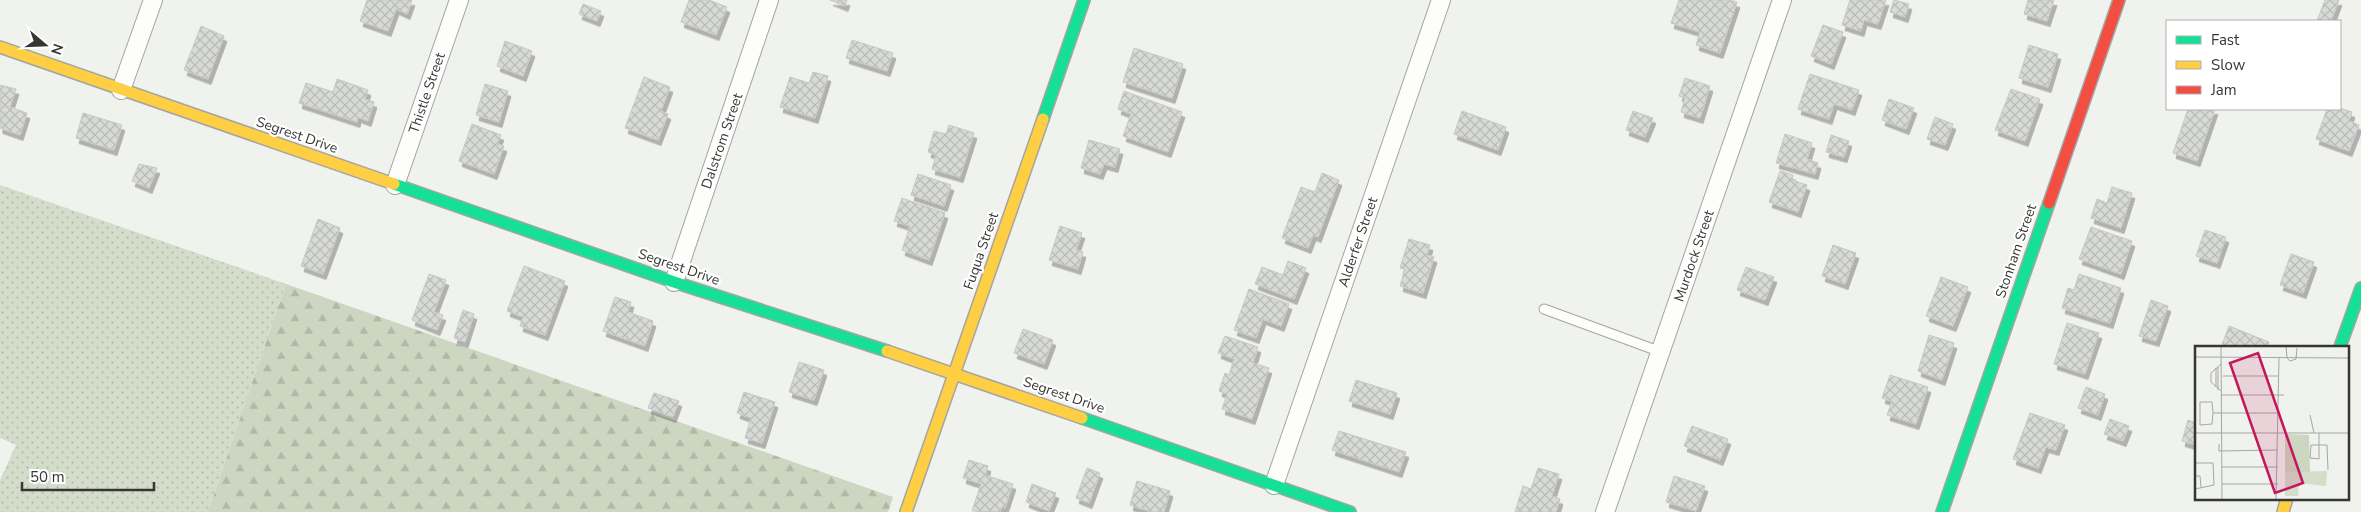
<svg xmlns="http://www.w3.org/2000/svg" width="2361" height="512" font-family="'Nunito Sans',sans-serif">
<defs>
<pattern id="green-dots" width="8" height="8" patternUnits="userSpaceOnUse" patternTransform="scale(1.25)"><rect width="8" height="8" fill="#d4dcca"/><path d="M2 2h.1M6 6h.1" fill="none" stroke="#b7bdae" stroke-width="1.8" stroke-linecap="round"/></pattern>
<pattern id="forest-firs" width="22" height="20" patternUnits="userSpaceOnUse" patternTransform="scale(1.25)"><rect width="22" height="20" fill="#cdd6c1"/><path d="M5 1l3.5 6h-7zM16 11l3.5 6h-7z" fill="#b1b8a6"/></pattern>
<pattern id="building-cross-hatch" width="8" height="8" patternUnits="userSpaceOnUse" patternTransform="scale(1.25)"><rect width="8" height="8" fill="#d8dad7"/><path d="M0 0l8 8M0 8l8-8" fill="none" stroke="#babcb9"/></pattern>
<filter id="shadow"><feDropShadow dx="3" dy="5.5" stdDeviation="0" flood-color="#0004"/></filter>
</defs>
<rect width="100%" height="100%" fill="#f0f2ee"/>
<polygon fill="url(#green-dots)" points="0,185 286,284 208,512 0,512 0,480 16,445 0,438"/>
<polygon fill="url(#forest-firs)" points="286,284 893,497 888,512 208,512"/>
<g fill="url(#building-cross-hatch)" stroke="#c7c8c5" filter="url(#shadow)">
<polygon points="367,0 412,0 407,14 396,9 388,31 360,21"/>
<polygon points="689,0 709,0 727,7 716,35 681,22"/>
<polygon points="830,0 847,0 845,6"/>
<polygon points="1679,0 1729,0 1737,2 1720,53 1696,45 1700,32 1671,23"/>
<polygon points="1850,0 1886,0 1878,24 1864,20 1861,31 1842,25"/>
<polygon points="1894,0 1909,4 1905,17 1890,12"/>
<polygon points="2028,0 2054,0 2047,21 2024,14"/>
<polygon points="2325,0 2339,0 2331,21 2317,21"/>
<polygon points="583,4 601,11 597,21 579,14"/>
<polygon points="1823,25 1843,32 1831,64 1811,56"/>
<polygon points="201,26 224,36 208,79 184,70"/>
<polygon points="852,40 893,53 887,71 846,58"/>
<polygon points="505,41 532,51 523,76 497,66"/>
<polygon points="2029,45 2058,54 2048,87 2019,78"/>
<polygon points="1134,48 1183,64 1172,98 1123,82"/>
<polygon points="813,72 828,76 815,118 780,107 790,77 809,83"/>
<polygon points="1810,74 1859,90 1852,110 1834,104 1829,119 1798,109"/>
<polygon points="644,77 670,87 661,111 668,114 658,140 625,128"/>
<polygon points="1685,78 1710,86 1700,118 1681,112 1685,98 1679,96"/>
<polygon points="337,79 368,90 365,99 374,102 368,121 358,117 357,122 299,103 306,83 333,92"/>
<polygon points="485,84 508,91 499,122 476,115"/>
<polygon points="0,85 16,89 10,107 27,113 20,135 0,128"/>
<polygon points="2011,89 2040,99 2025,141 1995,130"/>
<polygon points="1124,91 1182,112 1168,152 1123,136 1131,114 1118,109"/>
<polygon points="1889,99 1914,108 1906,129 1882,120"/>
<polygon points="2340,108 2352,112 2349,121 2359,125 2349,151 2316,139 2327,109"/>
<polygon points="2188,109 2215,109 2197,161 2173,153"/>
<polygon points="1462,111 1506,127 1498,150 1454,134"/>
<polygon points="1633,111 1653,118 1645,137 1626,130"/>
<polygon points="83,113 122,125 114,150 76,138"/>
<polygon points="1935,117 1953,124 1945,145 1927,139"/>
<polygon points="472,124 501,135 497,144 504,146 494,174 459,161"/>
<polygon points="949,125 974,133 960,177 932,169 936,155 928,152 934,131 946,134"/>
<polygon points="1785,134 1812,143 1807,159 1818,163 1815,174 1776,163"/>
<polygon points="1831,135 1849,141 1844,157 1826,152"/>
<polygon points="1089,140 1120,149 1115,167 1104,164 1100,174 1081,168"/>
<polygon points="139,164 157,168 149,188 132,181"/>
<polygon points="1780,171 1793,175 1792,180 1807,185 1798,212 1769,202"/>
<polygon points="1322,173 1339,180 1318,237 1313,235 1308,248 1282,238 1301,187 1315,192"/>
<polygon points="918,174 951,185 944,206 911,195"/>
<polygon points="2112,187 2132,193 2121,228 2091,218 2097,199 2107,203"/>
<polygon points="902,198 945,213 929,260 902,250 910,226 894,221"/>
<polygon points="318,219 340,228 323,274 301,266"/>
<polygon points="1060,226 1082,233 1076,250 1083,252 1078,269 1049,260"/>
<polygon points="2091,227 2132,241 2121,274 2079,259"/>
<polygon points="2205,230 2226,237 2217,263 2196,256"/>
<polygon points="1409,239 1430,245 1427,255 1434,257 1423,293 1400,286 1405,269 1400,268"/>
<polygon points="1833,245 1856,253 1845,284 1822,276"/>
<polygon points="2291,254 2314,262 2303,293 2280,285"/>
<polygon points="1288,261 1306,268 1294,299 1255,284 1262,267 1283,275"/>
<polygon points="524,266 565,281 545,335 520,326 523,317 507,311"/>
<polygon points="1746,267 1774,277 1765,300 1737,290"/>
<polygon points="429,274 446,280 434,312 443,315 437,330 412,320"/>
<polygon points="2079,274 2121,288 2110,323 2062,308 2068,288 2074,290"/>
<polygon points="1941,277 1968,287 1953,326 1926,316"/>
<polygon points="1249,289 1289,304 1281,326 1263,319 1256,338 1234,330"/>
<polygon points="615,297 631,302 628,312 653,321 645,346 603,331"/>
<polygon points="2151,300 2168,306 2156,341 2139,336"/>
<polygon points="463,310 474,314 465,342 454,338"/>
<polygon points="2067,323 2099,333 2085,374 2054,364"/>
<polygon points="2229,326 2269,342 2267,347 2221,347"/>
<polygon points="1023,329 1053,340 1044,364 1014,353"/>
<polygon points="1929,335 1954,343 1942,380 1918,371"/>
<polygon points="1225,336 1258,347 1253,363 1269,368 1252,419 1222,409 1227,394 1219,391 1225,373 1229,375 1234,359 1218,353"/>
<polygon points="799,362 824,370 814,400 789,392"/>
<polygon points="1890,375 1928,387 1916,424 1887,415 1892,401 1882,398"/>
<polygon points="1356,380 1397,393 1390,414 1349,401"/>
<polygon points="2086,387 2105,394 2098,415 2078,408"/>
<polygon points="744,392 775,402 762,443 745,438 751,418 737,413"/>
<polygon points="654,393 679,401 673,417 648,408"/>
<polygon points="2030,413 2065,425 2056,450 2046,447 2038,468 2013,459"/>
<polygon points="2110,419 2129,426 2123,441 2104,434"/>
<polygon points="2188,420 2196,423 2196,445 2182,441"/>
<polygon points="1692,426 1728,439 1720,460 1684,446"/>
<polygon points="1339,431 1406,452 1399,472 1332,450"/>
<polygon points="969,460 988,466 985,475 1013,484 1005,508 1002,507 1000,512 972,511 981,484 963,478"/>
<polygon points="1087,468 1100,473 1089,503 1076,498"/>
<polygon points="1538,468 1559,474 1552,496 1560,499 1556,512 1515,512 1523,486 1531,489"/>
<polygon points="1674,476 1705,486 1696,511 1666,502"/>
<polygon points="1137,481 1170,491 1164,512 1152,512 1130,505"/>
<polygon points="1032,484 1056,493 1049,511 1026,502"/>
</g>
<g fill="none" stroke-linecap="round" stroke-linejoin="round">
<defs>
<polyline id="lane" points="1544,309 1661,352"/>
<g id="street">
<polyline points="121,90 153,0"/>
<polyline points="395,185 459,0"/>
<polyline points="674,282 769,0"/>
<polyline points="1274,485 1441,0"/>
<polyline points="1605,512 1782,0"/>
</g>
<g id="fast">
<polyline points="1043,119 1084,0"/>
<polyline points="394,184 674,282 887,351"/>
<polyline points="2340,347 2361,288"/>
<polyline points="1082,418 1350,512"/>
<polyline points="1942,512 2049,203"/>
</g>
<g id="slow">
<polyline points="0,47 394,184"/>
<polyline points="887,351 1082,418"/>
<polyline points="906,512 1043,119"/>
<polyline points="2283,512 2287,498"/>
</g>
<polyline id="jam" points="2049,203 2119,0"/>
</defs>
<use href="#lane" stroke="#a4a5a3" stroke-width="11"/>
<use href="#street" stroke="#a4a5a3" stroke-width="20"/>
<use href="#fast" stroke="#a4a5a3" stroke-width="14"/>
<use href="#slow" stroke="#a4a5a3" stroke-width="14"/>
<use href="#jam" stroke="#a4a5a3" stroke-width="14"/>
<use href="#lane" stroke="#fdfdfc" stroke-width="9"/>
<use href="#street" stroke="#fdfdfc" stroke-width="18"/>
<use href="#fast" stroke="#16e098" stroke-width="11"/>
<use href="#slow" stroke="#ffcf43" stroke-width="11"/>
<use href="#jam" stroke="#f24e42" stroke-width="11"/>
</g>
<g text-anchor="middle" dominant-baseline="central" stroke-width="4.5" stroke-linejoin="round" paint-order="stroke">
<g font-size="14" fill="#363735" stroke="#fff">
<text transform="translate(427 93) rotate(-71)">Thistle Street</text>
<text transform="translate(297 135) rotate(19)">Segrest Drive</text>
<text transform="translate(722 141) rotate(-71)">Dalstrom Street</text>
<text transform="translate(1358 242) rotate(-71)">Alderfer Street</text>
<text transform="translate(981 251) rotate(-71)">Fuqua Street</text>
<text transform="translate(2016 251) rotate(-71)">Stonham Street</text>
<text transform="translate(1694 256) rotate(-71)">Murdock Street</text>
<text transform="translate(679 267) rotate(19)">Segrest Drive</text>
<text transform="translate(1064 395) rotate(19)">Segrest Drive</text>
</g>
</g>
<g transform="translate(2195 346)">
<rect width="154" height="154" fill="#f0f2ee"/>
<path d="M132,125l-1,15 -27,-3 -1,13h-13v-24z" fill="#d4dcca"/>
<path d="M90,88l24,1 1,37h-25z" fill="#cdd6c1"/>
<path fill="none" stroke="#a6a7a4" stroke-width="1" d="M26,0l1,153M91,0l1,12 3,3 6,-2 1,-11M0,11l154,1M26,18l-10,9v9l10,9M23,21v23M21,22v19M28,30h56M26,49h63M18,67l-1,-11h-12v23l12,-1 1,-11h64M115,69l4,18M0,87h154M124,87v26l-9,-1 1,-13h16l1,25M24,98v7l59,-1M0,117h18l1,22 -19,4M27,121h56M0,130h5l1,11M27,138h56M81,153l3,-141"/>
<path fill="#c2185b" fill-opacity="0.15" stroke="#c2185b" stroke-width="2.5" d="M63,7l45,130 -28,10 -45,-130z"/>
<rect width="154" height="154" fill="none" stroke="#363735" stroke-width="2.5"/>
</g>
<rect x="2166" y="20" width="175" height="90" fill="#ffffff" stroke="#afafae"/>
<rect x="2176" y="36" width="25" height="8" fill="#16e098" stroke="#afafae"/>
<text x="2211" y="45" font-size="15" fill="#363735">Fast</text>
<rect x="2176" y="61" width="25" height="8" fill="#ffcf43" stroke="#afafae"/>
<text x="2211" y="70" font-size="15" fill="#363735">Slow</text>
<rect x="2176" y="86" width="25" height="8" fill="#f24e42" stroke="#afafae"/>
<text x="2211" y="95" font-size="15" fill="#363735">Jam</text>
<g transform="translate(45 45) rotate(109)" stroke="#ffffff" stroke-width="4" paint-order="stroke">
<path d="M0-4L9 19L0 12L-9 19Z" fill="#363735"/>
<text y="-8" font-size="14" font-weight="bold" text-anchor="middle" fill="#363735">N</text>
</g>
<path d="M22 482v8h132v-8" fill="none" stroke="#363735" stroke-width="2.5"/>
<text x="30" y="482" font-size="15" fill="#363735" stroke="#ffffff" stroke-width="4" paint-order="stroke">50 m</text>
</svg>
